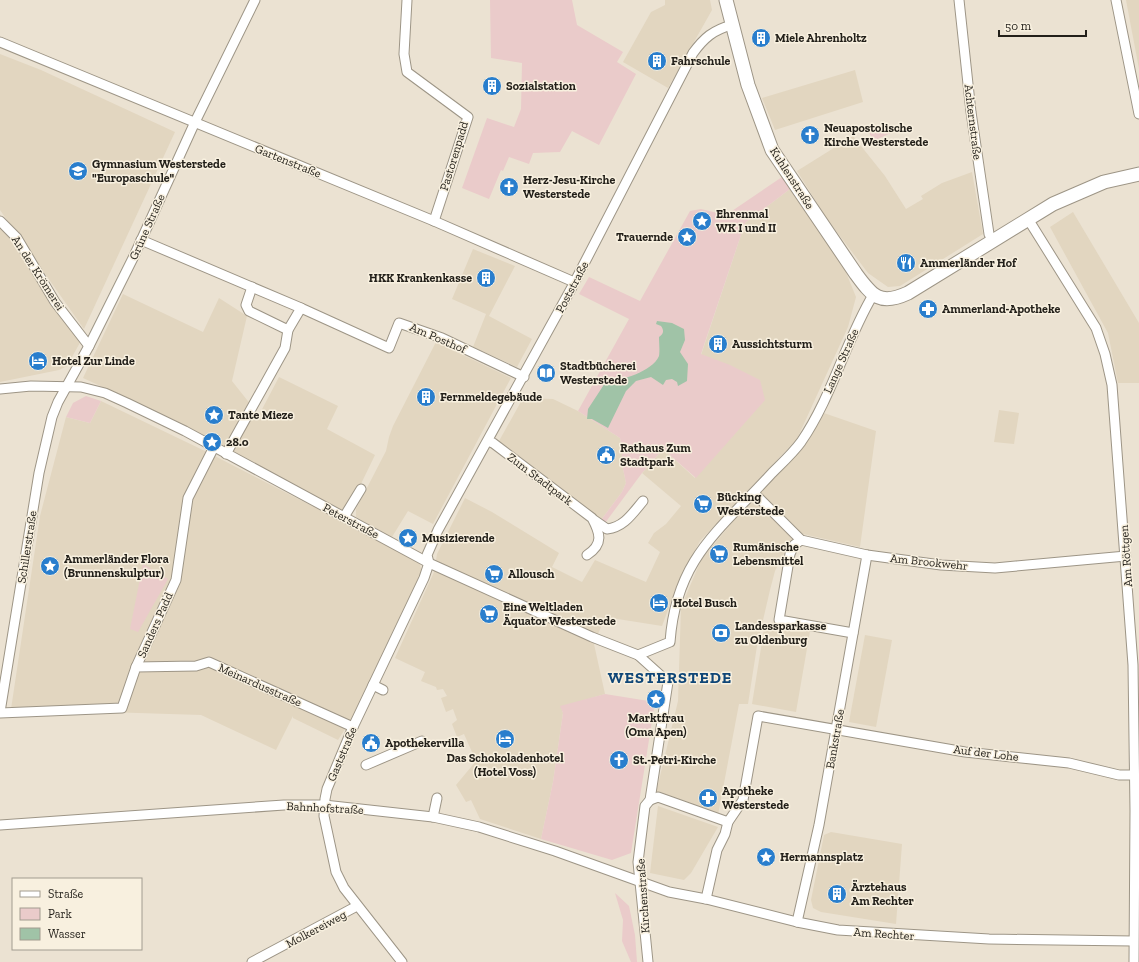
<svg xmlns="http://www.w3.org/2000/svg" width="1139" height="962" font-family="'Zilla Slab',serif">
<rect width="100%" height="100%" fill="#ebe2d2"/>
<g fill="#e2d6c0">
<polygon points="665,0 710,0 712,10 668,88 623,62 651,12 665,5"/>
<polygon points="1126,0 1139,0 1139,69"/>
<polygon points="0,54 41,70 175,132 84,329 0,210"/>
<polygon points="855,70 863,102 775,130 762,98"/>
<polygon points="853,136 885,176 906,209 923,199 921,196 942,183 972,172 983,234 900,286 888,287 868,273 827,219 797,171"/>
<polygon points="790,189 839,255 856,297 848,327 797,439 700,541 680,578 662,626 605,617 594,644 605,694 561,707 563,713 553,782 541,839 480,819 471,800 466,802 456,785 476,761 464,734 457,737 452,724 457,720 453,709 446,712 441,698 447,696 443,689 437,690 436,687 421,681 425,672 395,658 434,572 437,554 465,498 492,512 559,553 552,567 582,582 595,560 646,582 660,552 648,543 654,533 666,524 681,506 642,473 663,449 695,478 701,355 745,223"/>
<polygon points="1073,212 1139,323 1139,383 1118,383 1108,333 1050,227"/>
<polygon points="0,227 13,241 53,303 82,339 67,366 59,370 0,382"/>
<polygon points="473,249 515,266 489,316 532,339 517,367 473,347 486,314 452,299"/>
<polygon points="123,294 203,332 219,298 247,316 232,381 259,415 279,377 338,406 327,429 375,455 359,488 344,512 183,424 83,378"/>
<polygon points="436,342 511,378 433,524 408,511 392,537 356,517 356,509 386,451 389,437 393,426"/>
<polygon points="523,398 553,399 578,411 620,438 622,448 622,464 626,483 622,492 601,520 499,446 499,441"/>
<polygon points="101,401 207,452 419,561 422,572 420,577 357,710 338,740 293,718 293,716 276,750 201,715 11,709 40,516 66,417 90,423"/>
<polygon points="999,410 1019,413 1014,444 994,442"/>
<polygon points="821,412 876,431 860,547 803,534 790,542 775,571 770,590 757,646 748,704 739,704 718,815 656,793 678,701 681,607 701,560 735,519 804,446"/>
<polygon points="765,623 810,631 796,712 752,704"/>
<polygon points="865,635 892,640 876,727 849,722"/>
<polygon points="658,806 718,827 691,873 684,880 650,873"/>
<polygon points="831,832 902,844 896,924 821,912 813,908 811,900 824,835"/>
</g>
<g fill="#eacbca">
<polygon points="490,0 572,0 577,25 623,52 617,62 636,74 599,145 572,131 560,152 533,153 529,164 509,157 503,171 501,170 489,199 462,188 487,118 514,127 521,109 522,63 491,58"/>
<polygon points="891,125 893,132 873,141 869,132"/>
<polygon points="782,177 790,189 745,223 701,354 730,365 760,380 765,400 696,478 663,449 642,473 605,523 601,520 622,492 626,483 622,464 622,448 620,438 578,411 629,319 579,294 589,277 640,301 690,211 701,209 726,215"/>
<polygon points="86,396 101,401 90,423 66,417 73,403"/>
<polygon points="143,564 168,579 138,632 130,629"/>
<polygon points="605,694 655,702 631,853 612,860 541,839 553,782 563,713 560,706"/>
<polygon points="615,893 629,906 635,935 637,962 631,962 622,941 623,920"/>
</g>
<path fill="#a0c3a7" d="M657,321l15,2 12,6 1,11 -5,12 8,12 -1,17 -9,5 -1,-4 -5,-3 -6,1 -3,5 -12,-8 -15,4 -10,10 -18,37 -16,-9h-5l1,-10 17,-26c16,-3 47,-11 54,-27 1,-5 0,-13 0,-19 5,-3 5,-7 2,-11l-5,-2z"/>
<g fill="none" stroke-linecap="round" stroke-linejoin="round">
<defs>
<g id="street">
<polyline points="407,0 404,54 407,72 468,117 434,221"/>
<polyline points="959,0 971,112 989,234 993,242"/>
<polyline points="1116,0 1139,114"/>
<polyline points="0,42 434,221 574,282"/>
<polyline points="1028,219 1096,328 1105,354 1112,385 1133,665 1135,811 1134,962"/>
<polyline points="0,221 17,238 55,302 89,346"/>
<polyline points="141,240 301,308 288,330 285,348 226,454"/>
<polyline points="252,287 246,305 249,311 288,330"/>
<polyline points="301,308 389,348 399,323 442,338 524,377"/>
<polyline points="0,389 31,386 81,387 105,393 127,403 185,431 429,563 592,637 638,655 668,682 650,800 645,806 638,862 648,962"/>
<path d="M488,441l5,2 99,75c8,15 12,26 -5,37"/>
<polyline points="754,493 801,540 867,555 941,565 995,568 1126,556"/>
<polyline points="344,517 361,489"/>
<path d="M594,520l13,9c17,-2 25,-15 36,-28"/>
<polyline points="801,540 794,545 790,554 779,620 853,633"/>
<path d="M638,655l32,-13c6,-84 50,-112 102,-169 10,-10 21,-20 29,-31 31,-45 44,-100 72,-147"/>
<polyline points="136,667 176,580 188,498 214,447"/>
<polyline points="373,685 383,690"/>
<polyline points="0,712 39,473 52,417 58,402 89,346 134,256 195,122 255,0"/>
<polyline points="0,713 122,708 136,667 196,666 209,662 353,727"/>
<polyline points="366,765 422,741"/>
<polyline points="650,800 658,797 728,822"/>
<polyline points="433,817 437,798"/>
<polyline points="0,825 284,805 324,805 433,817 479,827 555,851 669,892 706,899 797,922 838,930 989,939 1133,941"/>
<polyline points="706,899 717,850 725,834 728,822 743,800 758,716 965,752 1069,763 1119,775 1134,775"/>
<polyline points="797,922 819,825 867,555"/>
<polyline points="252,962 357,906"/>
<path d="M402,962l-58,-74 -8,-16 -12,-56 1,-17 2,-10 26,-62 71,-149 5,-15 -2,-8 11,-25 133,-241 122,-236c11,-15 20,-23 39,-28"/>
</g>
<path id="secondary" d="M726,0l22,85 24,65 84,124c16,22 24,32 52,19l145,-89 51,-22 35,-8"/>
</defs>
<use href="#street" stroke="#9d9586" stroke-width="11"/>
<use href="#secondary" stroke="#9d9586" stroke-width="15"/>
<use href="#street" stroke="#fff" stroke-width="9"/>
<use href="#secondary" stroke="#fff" stroke-width="13"/>
</g>
<defs>
<symbol id="building-disc" viewBox="-11 -11 22 22"><circle r="9.5" fill="#297ecd" stroke="#f8f0df"/><path d="M-4-6H4V6H1V3H-1V6H-4ZM-2.5-4.3h1.7v1.8h-1.7ZM.8-4.3h1.7v1.8H.8ZM-2.5-1h1.7V.8h-1.7ZM.8-1h1.7V.8H.8Z" fill="#fff"/></symbol>
<symbol id="church-disc" viewBox="-11 -11 22 22"><circle r="9.5" fill="#297ecd" stroke="#f8f0df"/><path d="M-1.2-6h2.4v3.5h3.3v2.4h-3.3V6h-2.4V-.1h-3.3v-2.4h3.3Z" fill="#fff"/></symbol>
<symbol id="school-disc" viewBox="-11 -11 22 22"><circle r="9.5" fill="#297ecd" stroke="#f8f0df"/><path d="M0-5L7-2L0 1L-7-2ZM-4 1L0 2.5L4 1V4Q0 6-4 4Z" fill="#fff"/></symbol>
<symbol id="sight-disc" viewBox="-11 -11 22 22"><circle r="9.5" fill="#297ecd" stroke="#f8f0df"/><path d="M0-6L1.8-2.2L6-1.7L2.9 1.2L3.7 5.4L0 3.3L-3.7 5.4L-2.9 1.2L-6-1.7L-1.8-2.2Z" fill="#fff"/></symbol>
<symbol id="restaurant-disc" viewBox="-11 -11 22 22"><circle r="9.5" fill="#297ecd" stroke="#f8f0df"/><path d="M-5-6h1v4h1v-4h1v4h1v-4h1v5L-1.5 .5V6h-2V.5L-5-1ZM5-6V6H3V1.5H1.5Q1.5-4 5-6Z" fill="#fff"/></symbol>
<symbol id="pharmacy-disc" viewBox="-11 -11 22 22"><circle r="9.5" fill="#297ecd" stroke="#f8f0df"/><path d="M-2-6h4v4h4v4h-4v4h-4v-4h-4v-4h4Z" fill="#fff"/></symbol>
<symbol id="hotel-disc" viewBox="-11 -11 22 22"><circle r="9.5" fill="#297ecd" stroke="#f8f0df"/><path d="M-6-4.5h1.5V1H6V5H4.5V3h-9V5H-6ZM-4 0a1.8 1.8 0 1 1 3.6 0ZM.5 0V-2.5h3Q6-2.5 6 0Z" fill="#fff"/></symbol>
<symbol id="library-disc" viewBox="-11 -11 22 22"><circle r="9.5" fill="#297ecd" stroke="#f8f0df"/><path d="M-6-4Q-3-5.5-.7-3.5V5Q-3 3-6 4ZM6-4Q3-5.5 .7-3.5V5Q3 3 6 4Z" fill="#fff"/></symbol>
<symbol id="civic-disc" viewBox="-11 -11 22 22"><circle r="9.5" fill="#297ecd" stroke="#f8f0df"/><path d="M-.6-6.5H3V-4.5H.6V-3L4-1V1h2V6H-6V1h2V-1L-.6-3ZM-1.2 2.5V6h2.4V2.5Z" fill="#fff"/></symbol>
<symbol id="supermarket-disc" viewBox="-11 -11 22 22"><circle r="9.5" fill="#297ecd" stroke="#f8f0df"/><path d="M-6-5.5h2.5l.6 2H6L4.5 2H-2.5L-4.4-4H-6ZM-1.5 3.2a1.3 1.3 0 1 0 .1 0ZM3 3.2a1.3 1.3 0 1 0 .1 0Z" fill="#fff"/></symbol>
<symbol id="bank-disc" viewBox="-11 -11 22 22"><circle r="9.5" fill="#297ecd" stroke="#f8f0df"/><path d="M-6-4H6V4H-6ZM0-2.3a2.3 2.3 0 1 0 0 4.6a2.3 2.3 0 1 0 0-4.6Z" fill="#fff"/></symbol>
</defs>
<g fill-rule="evenodd">
<use href="#building-disc" x="750" y="27" width="22" height="22"/>
<use href="#building-disc" x="646" y="50" width="22" height="22"/>
<use href="#building-disc" x="481" y="75" width="22" height="22"/>
<use href="#church-disc" x="799" y="124" width="22" height="22"/>
<use href="#school-disc" x="67" y="160" width="22" height="22"/>
<use href="#church-disc" x="498" y="176" width="22" height="22"/>
<use href="#sight-disc" x="691" y="210" width="22" height="22"/>
<use href="#sight-disc" x="676" y="226" width="22" height="22"/>
<use href="#restaurant-disc" x="895" y="252" width="22" height="22"/>
<use href="#building-disc" x="475" y="267" width="22" height="22"/>
<use href="#pharmacy-disc" x="917" y="298" width="22" height="22"/>
<use href="#building-disc" x="707" y="333" width="22" height="22"/>
<use href="#hotel-disc" x="27" y="350" width="22" height="22"/>
<use href="#library-disc" x="535" y="362" width="22" height="22"/>
<use href="#building-disc" x="415" y="386" width="22" height="22"/>
<use href="#sight-disc" x="203" y="404" width="22" height="22"/>
<use href="#sight-disc" x="201" y="431" width="22" height="22"/>
<use href="#civic-disc" x="595" y="444" width="22" height="22"/>
<use href="#supermarket-disc" x="692" y="493" width="22" height="22"/>
<use href="#sight-disc" x="397" y="527" width="22" height="22"/>
<use href="#supermarket-disc" x="708" y="543" width="22" height="22"/>
<use href="#sight-disc" x="39" y="555" width="22" height="22"/>
<use href="#supermarket-disc" x="483" y="563" width="22" height="22"/>
<use href="#hotel-disc" x="648" y="592" width="22" height="22"/>
<use href="#supermarket-disc" x="478" y="603" width="22" height="22"/>
<use href="#bank-disc" x="710" y="622" width="22" height="22"/>
<use href="#sight-disc" x="645" y="688" width="22" height="22"/>
<use href="#hotel-disc" x="494" y="728" width="22" height="22"/>
<use href="#civic-disc" x="360" y="732" width="22" height="22"/>
<use href="#church-disc" x="608" y="749" width="22" height="22"/>
<use href="#pharmacy-disc" x="697" y="787" width="22" height="22"/>
<use href="#sight-disc" x="755" y="846" width="22" height="22"/>
<use href="#building-disc" x="826" y="883" width="22" height="22"/>
</g>
<g text-anchor="middle" dominant-baseline="central" stroke-width="3" stroke-linejoin="round" paint-order="stroke">
<g font-size="12" font-weight="bold" fill="#221f19" stroke="#f8f0df" text-anchor="start">
<text x="775" y="38">Miele Ahrenholtz</text>
<text x="671" y="61">Fahrschule</text>
<text x="506" y="86">Sozialstation</text>
<text x="824" y="128">Neuapostolische<tspan x="824" dy="14">Kirche Westerstede</tspan></text>
<text x="92" y="164">Gymnasium Westerstede<tspan x="92" dy="14">"Europaschule"</tspan></text>
<text x="523" y="180">Herz-Jesu-Kirche<tspan x="523" dy="14">Westerstede</tspan></text>
<text x="716" y="214">Ehrenmal<tspan x="716" dy="14">WK I und II</tspan></text>
<text x="673" y="237" text-anchor="end">Trauernde</text>
<text x="920" y="263">Ammerländer Hof</text>
<text x="472" y="278" text-anchor="end">HKK Krankenkasse</text>
<text x="942" y="309">Ammerland-Apotheke</text>
<text x="732" y="344">Aussichtsturm</text>
<text x="52" y="361">Hotel Zur Linde</text>
<text x="560" y="366">Stadtbücherei<tspan x="560" dy="14">Westerstede</tspan></text>
<text x="440" y="397">Fernmeldegebäude</text>
<text x="228" y="415">Tante Mieze</text>
<text x="226" y="442">28.0</text>
<text x="620" y="448">Rathaus Zum<tspan x="620" dy="14">Stadtpark</tspan></text>
<text x="717" y="497">Bücking<tspan x="717" dy="14">Westerstede</tspan></text>
<text x="422" y="538">Musizierende</text>
<text x="733" y="547">Rumänische<tspan x="733" dy="14">Lebensmittel</tspan></text>
<text x="64" y="559">Ammerländer Flora<tspan x="64" dy="14">(Brunnenskulptur)</tspan></text>
<text x="508" y="574">Allousch</text>
<text x="673" y="603">Hotel Busch</text>
<text x="503" y="607">Eine Weltladen<tspan x="503" dy="14">Äquator Westerstede</tspan></text>
<text x="735" y="626">Landessparkasse<tspan x="735" dy="14">zu Oldenburg</tspan></text>
<text x="656" y="718" text-anchor="middle">Marktfrau<tspan x="656" dy="14">(Oma Apen)</tspan></text>
<text x="385" y="743">Apothekervilla</text>
<text x="505" y="758" text-anchor="middle">Das Schokoladenhotel<tspan x="505" dy="14">(Hotel Voss)</tspan></text>
<text x="633" y="760">St.-Petri-Kirche</text>
<text x="722" y="791">Apotheke<tspan x="722" dy="14">Westerstede</tspan></text>
<text x="780" y="857">Hermannsplatz</text>
<text x="851" y="887">Ärztehaus<tspan x="851" dy="14">Am Rechter</tspan></text>
</g>
<g font-size="12" fill="#221f19" stroke="#f8f0df">
<text transform="translate(973 122) rotate(83)">Achternstraße</text>
<text transform="translate(454 156) rotate(-73)">Pastorenpadd</text>
<text transform="translate(288 161) rotate(22)">Gartenstraße</text>
<text transform="translate(792 178) rotate(57)">Kuhlenstraße</text>
<text transform="translate(147 227) rotate(-66)">Grüne Straße</text>
<text transform="translate(38 273) rotate(57)">An der Krömerei</text>
<text transform="translate(572 287) rotate(-62)">Poststraße</text>
<text transform="translate(438 338) rotate(23)">Am Posthof</text>
<text transform="translate(841 361) rotate(-66)">Lange Straße</text>
<text transform="translate(540 479) rotate(37)">Zum Stadtpark</text>
<text transform="translate(351 521) rotate(28)">Peterstraße</text>
<text transform="translate(27 547) rotate(-81)">Schillerstraße</text>
<text transform="translate(1126 556) rotate(-94)">Am Röttgen</text>
<text transform="translate(929 562) rotate(6)">Am Brookwehr</text>
<text transform="translate(155 625) rotate(-66)">Sanders Padd</text>
<text transform="translate(260 685) rotate(24)">Meinardusstraße</text>
<text transform="translate(835 739) rotate(-80)">Bankstraße</text>
<text transform="translate(986 753) rotate(7)">Auf der Lohe</text>
<text transform="translate(342 754) rotate(-67)">Gaststraße</text>
<text transform="translate(325 808) rotate(3)">Bahnhofstraße</text>
<text transform="translate(643 896) rotate(-94)">Kirchenstraße</text>
<text transform="translate(316 929) rotate(-28)">Molkereiweg</text>
<text transform="translate(884 934) rotate(4)">Am Rechter</text>
</g>
<g font-size="16" font-weight="bold" letter-spacing="1" fill="#0f4677" stroke="#f8f0df">
<text x="670" y="677">WESTERSTEDE</text>
</g>
</g>
<rect x="12" y="878" width="130" height="72" fill="#f8f0df" stroke="#a29c90"/>
<rect x="20" y="891" width="20" height="6" fill="#ffffff" stroke="#a29c90"/>
<text x="48" y="898" font-size="12" fill="#221f19">Straße</text>
<rect x="20" y="908" width="20" height="12" fill="#eacbca" stroke="#a29c90"/>
<text x="48" y="918" font-size="12" fill="#221f19">Park</text>
<rect x="20" y="928" width="20" height="12" fill="#a0c3a7" stroke="#a29c90"/>
<text x="48" y="938" font-size="12" fill="#221f19">Wasser</text>
<path d="M999 30v6h87v-6" fill="none" stroke="#221f19" stroke-width="2"/>
<text x="1005" y="30" font-size="12" fill="#221f19" stroke="#f8f0df" stroke-width="3" paint-order="stroke">50 m</text>
</svg>
